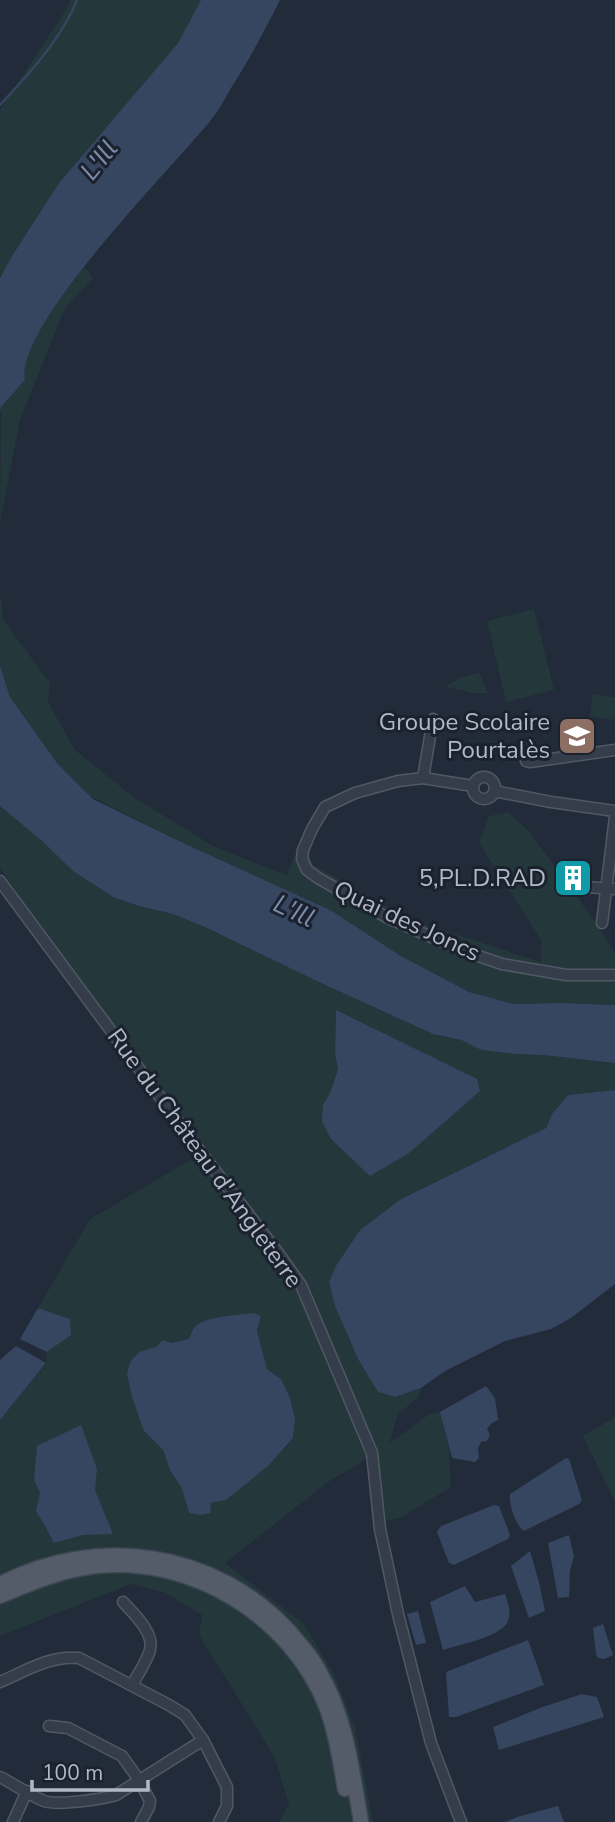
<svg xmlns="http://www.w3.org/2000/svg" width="615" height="1822" font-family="'Nunito Sans',sans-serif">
<rect width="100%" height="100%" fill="#222b39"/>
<g fill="#24373a" fill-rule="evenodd">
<polygon points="70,0 201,0 178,43 59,183 12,256 0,278 0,110 69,5"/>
<path d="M85,267l8,12 -28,29 -45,112 -20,103 1,-116 24,-27c-6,-33 40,-88 60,-113z"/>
<polygon points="0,594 4,621 50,683 48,702 75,750 135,798 215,847 287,875 305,828 318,832 309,852 312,864 409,919 541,962 541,940 479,843 489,816 508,812 529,831 593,919 615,953 615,1005 561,1003 514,1004 469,992 401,956 332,911 177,840 90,796 57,763 10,697 0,666"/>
<polygon points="534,609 554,690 506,702 487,621"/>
<polygon points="479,672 488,693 474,693 445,687 460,678"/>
<polygon points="593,694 615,697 615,720 590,717"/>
<path d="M0,806l42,35 31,30 40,26 26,9 34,8 34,14 114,55 112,51 28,6 20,10 34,4 28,1 72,8v27l-47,5 -16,19 -6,14 -145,71 -41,31 -31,52c11,41 27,74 49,110l17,5 26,-9 -2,9 -22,18 -7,28 38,-28 12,-3 9,37 2,38 -51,31 -14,3 -8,-69 -50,30 -103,81 79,61 30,50 21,53 18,95h-94l10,-18 -15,-48 -75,-121 3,-20 -36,-22 -35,-9 -131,52v-216l46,-56 1,-12 24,-18 -2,-15 -31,-11 52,-89 107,-63 -197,-288zM336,1010l4,137 -9,-8 -8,-34 7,-12 8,-25 -3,-15zM261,1317l-4,13 10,39 14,10 9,19 5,21 -2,19 -8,10 -75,55 -21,10 -7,-24 -12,-19 -7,-20 -19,-19 -5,-79 17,-5 34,-8z"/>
<polygon points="615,1417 615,1500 614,1500 583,1436"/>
</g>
<g fill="#364560">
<path d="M201,0h79c-15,30 -31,60 -49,88 -6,11 -12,22 -20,32 -37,46 -197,206 -186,260l-24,27 -1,5v-134l12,-22 47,-73 119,-140z"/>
<polygon points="0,666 10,697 57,763 93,799 177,840 332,911 401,956 469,992 514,1004 561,1003 615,1005 615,1063 543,1055 515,1054 481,1050 461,1040 433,1034 321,983 207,928 173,914 139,906 113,897 73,871 42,841 0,806"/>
<polygon points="336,1010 477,1079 480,1091 409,1153 370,1176 331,1139 322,1121 323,1105 330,1093 338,1069 335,1053"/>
<polygon points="615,1090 615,1284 571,1318 551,1329 505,1341 445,1371 421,1388 395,1397 378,1392 358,1359 335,1306 329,1282 336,1266 360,1230 401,1199 546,1128 552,1114 568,1095"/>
<polygon points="38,1308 70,1319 71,1335 47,1352 20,1339"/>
<path d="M254,1313l7,3 -4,14 10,39 14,10 9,19 5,21 -2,19 -25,28 -42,34 -16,3 1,10 -10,2 -12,-2 -7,-24 -12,-19 -7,-20 -19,-19 -11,-31 -6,-26 3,-12 9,-10 17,-5 7,-7 9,3 17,-4c1,-3 3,-8 5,-11 9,-12 45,-13 60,-15z"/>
<polygon points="16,1346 46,1363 0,1420 0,1360"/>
<polygon points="486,1386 495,1398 498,1420 492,1423 487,1429 490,1435 487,1441 481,1442 478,1448 479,1458 475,1462 452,1458 440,1412"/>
<polygon points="81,1425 97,1469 95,1490 113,1534 83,1535 54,1543 44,1524 36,1511 40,1493 34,1480 37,1446"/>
<path d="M566,1458l3,1 13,41 -3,4 -55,27c-9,-6 -15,-26 -14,-37z"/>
<polygon points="494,1505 499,1506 510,1535 508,1539 454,1565 449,1563 437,1532 441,1526"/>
<polygon points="569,1535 574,1556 570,1571 569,1597 558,1598 548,1543"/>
<polygon points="530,1551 539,1582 545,1611 529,1618 511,1566"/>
<path d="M465,1586l10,16 30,-8c3,9 7,20 2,29 -8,14 -49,22 -64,27l-13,-48z"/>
<polygon points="418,1611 426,1643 416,1645 407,1614"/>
<polygon points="603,1624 613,1655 604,1659 598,1658 596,1654 593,1628"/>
<polygon points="528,1640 544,1685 456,1717 449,1717 446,1672"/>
<polygon points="582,1694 597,1697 604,1717 499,1750 493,1727 540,1708"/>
<polygon points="558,1806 564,1822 505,1822 517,1817"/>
</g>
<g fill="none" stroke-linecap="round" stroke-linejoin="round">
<path stroke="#364560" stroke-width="2.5" d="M0,105c28,-30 62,-67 77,-105"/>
<defs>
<g id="minor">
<polyline points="526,761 530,762 615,750"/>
<circle cx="484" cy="788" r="11"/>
<polyline points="423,778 433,719"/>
<polyline points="473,786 423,778 398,781 355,793 325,807 312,829 303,850 302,859 307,870 318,878 388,918 461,950 502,964 566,975 615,975"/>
<polyline points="494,791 551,802 615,811"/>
<polyline points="0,881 200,1151 276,1250 301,1285 372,1453 380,1529 398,1614 431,1743 461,1822"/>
<polyline points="586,887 615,889"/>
<polyline points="602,923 615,817"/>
<path d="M123,1602c10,11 32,31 27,48 -3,11 -12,24 -18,35"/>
<path d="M0,1682c26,-11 50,-27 79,-24l90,47 16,10 18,25 24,47v19l-8,16"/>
<polyline points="49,1726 68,1728 122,1756 139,1780 150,1801 149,1807 141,1822"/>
<path d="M0,1777c14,7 29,18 44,24 14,5 58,-2 72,-6l87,-55"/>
<polyline points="13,1822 27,1791"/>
</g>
<g id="major">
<path d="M0,1584c97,-50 214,-34 289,47 10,12 22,24 29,38 28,47 34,100 43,153"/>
<path d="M0,1596c31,-13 62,-26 96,-30 96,-10 194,50 230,140 10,27 14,55 19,83"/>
</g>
</defs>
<use href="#minor" stroke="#515865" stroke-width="13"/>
<use href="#major" stroke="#3f4653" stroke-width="17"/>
<use href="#minor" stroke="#363d4a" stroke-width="10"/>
<use href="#major" stroke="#545c6a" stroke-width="14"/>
</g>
<defs>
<symbol id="school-square" viewBox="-11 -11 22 22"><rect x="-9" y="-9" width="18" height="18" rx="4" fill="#8d6e63" stroke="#1b222e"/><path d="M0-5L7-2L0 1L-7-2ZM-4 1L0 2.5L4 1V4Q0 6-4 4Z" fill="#fff"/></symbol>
<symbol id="building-square" viewBox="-11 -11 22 22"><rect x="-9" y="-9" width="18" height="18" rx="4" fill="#0f9aa8" stroke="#1b222e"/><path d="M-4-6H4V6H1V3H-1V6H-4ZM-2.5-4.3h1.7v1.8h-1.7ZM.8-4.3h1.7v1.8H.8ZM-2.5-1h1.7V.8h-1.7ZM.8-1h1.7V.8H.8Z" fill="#fff"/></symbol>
</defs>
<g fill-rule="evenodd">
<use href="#school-square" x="555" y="714" width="44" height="44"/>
<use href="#building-square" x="551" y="856" width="44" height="44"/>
</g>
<g text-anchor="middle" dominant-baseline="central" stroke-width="6" stroke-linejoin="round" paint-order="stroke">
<g font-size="24" fill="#b1b8c6" stroke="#1b222e" text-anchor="end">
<text x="550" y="722">Groupe Scolaire<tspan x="550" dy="28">Pourtalès</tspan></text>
<text x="546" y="878">5,PL.D.RAD</text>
</g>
<g font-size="24" fill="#b1b8c6" stroke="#1b222e">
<text transform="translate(407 921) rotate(25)">Quai des Joncs</text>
<text transform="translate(205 1158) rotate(54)">Rue du Château d'Angleterre</text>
</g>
<g font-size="26" font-style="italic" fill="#7a8dad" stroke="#1b222e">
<text transform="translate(99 160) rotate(-51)">L'Ill</text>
<text transform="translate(294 911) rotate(25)">L'Ill</text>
</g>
</g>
<path d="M32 1780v10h116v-10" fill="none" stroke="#b1b8c6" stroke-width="3.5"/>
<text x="42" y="1780" font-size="21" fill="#b1b8c6" stroke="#1b222e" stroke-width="5" paint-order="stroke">100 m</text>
</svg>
